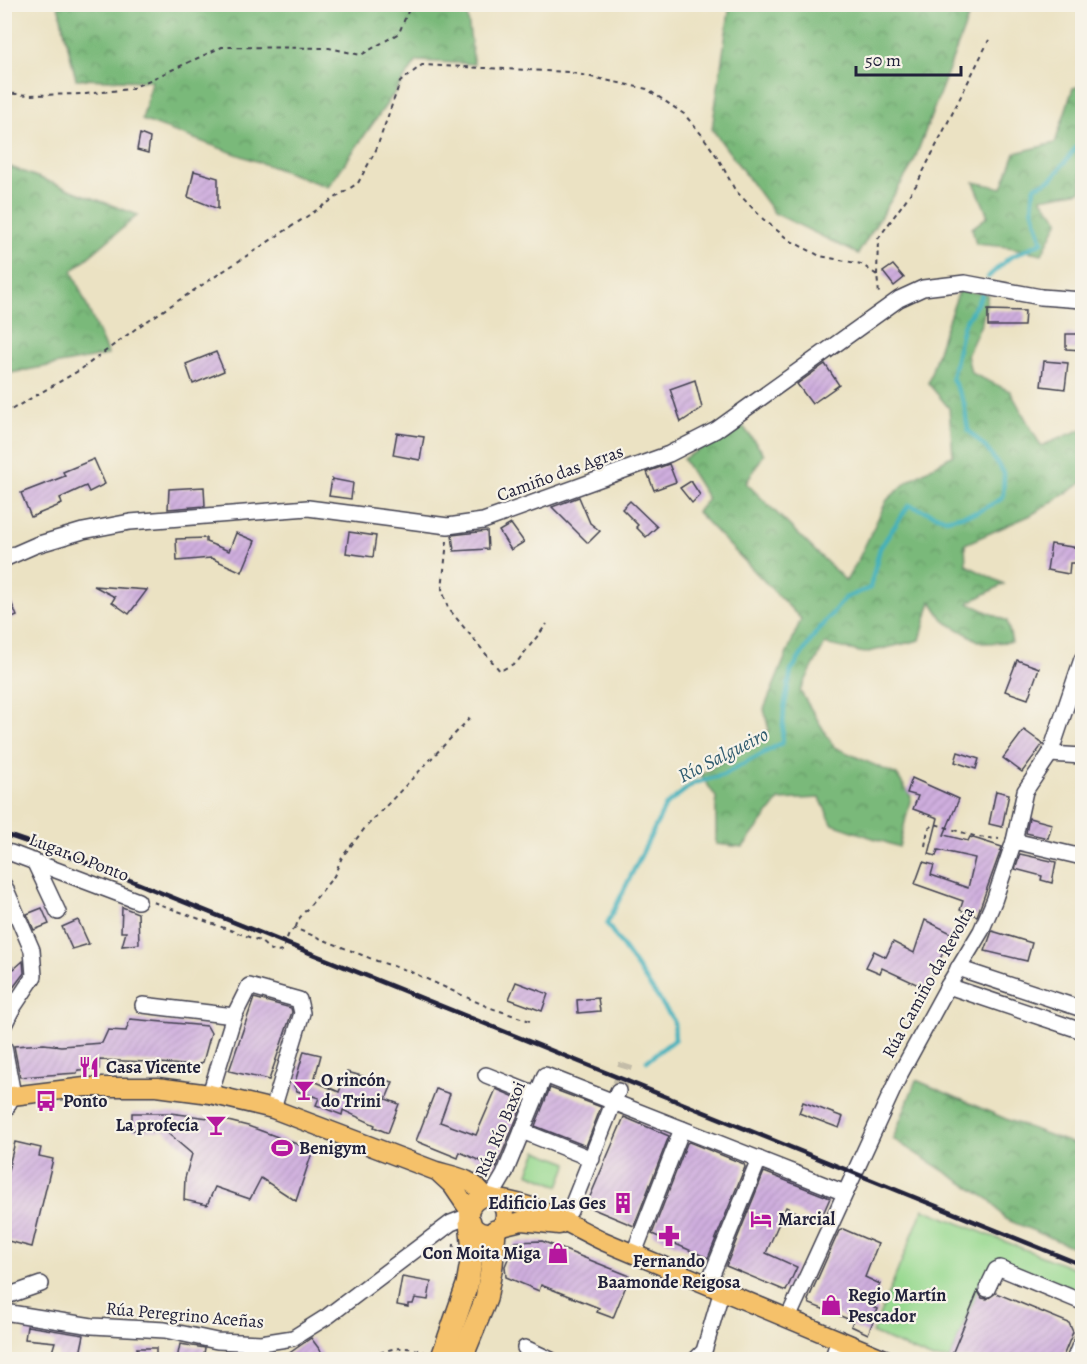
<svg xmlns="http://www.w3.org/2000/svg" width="1087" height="1364" font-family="Alegreya,serif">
<defs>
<pattern id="forest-crowns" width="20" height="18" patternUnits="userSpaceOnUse" patternTransform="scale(1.5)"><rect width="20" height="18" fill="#7ab97a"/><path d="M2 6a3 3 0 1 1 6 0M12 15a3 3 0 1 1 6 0" fill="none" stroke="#649665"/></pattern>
<pattern id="building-hatch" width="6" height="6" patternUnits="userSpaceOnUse" patternTransform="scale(1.5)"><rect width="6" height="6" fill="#cfaede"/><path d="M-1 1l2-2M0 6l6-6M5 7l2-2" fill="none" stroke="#b195bf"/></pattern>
</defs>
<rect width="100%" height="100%" fill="#f7f3e8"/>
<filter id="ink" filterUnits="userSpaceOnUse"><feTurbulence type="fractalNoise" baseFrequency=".0167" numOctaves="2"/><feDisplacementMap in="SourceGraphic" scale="12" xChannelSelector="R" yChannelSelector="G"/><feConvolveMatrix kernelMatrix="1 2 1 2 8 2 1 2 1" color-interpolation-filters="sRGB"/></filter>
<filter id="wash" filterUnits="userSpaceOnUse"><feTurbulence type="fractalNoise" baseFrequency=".008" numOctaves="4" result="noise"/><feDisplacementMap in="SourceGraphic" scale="24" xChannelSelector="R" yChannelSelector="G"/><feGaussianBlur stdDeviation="1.35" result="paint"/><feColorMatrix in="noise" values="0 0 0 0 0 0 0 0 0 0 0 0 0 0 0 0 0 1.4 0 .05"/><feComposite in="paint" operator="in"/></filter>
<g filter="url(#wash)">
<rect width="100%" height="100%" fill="#ebe2c3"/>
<g fill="#98d990" stroke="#5d7e66" stroke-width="1.5">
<polygon points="537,1151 568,1163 559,1186 528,1173"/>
<path d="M923,1209l159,63v20l-83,-31c-20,12 -39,76 -49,98h-17l-61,-26z"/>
</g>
<g fill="url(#forest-crowns)" stroke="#4e6e5a" stroke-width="1.5">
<polygon points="58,5 466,5 474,64 417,61 328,187 142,120 152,81 76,79"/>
<polygon points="730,5 973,5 913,164 858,254 774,213 712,129"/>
<polygon points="1082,86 1081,191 1041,198 1059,220 1042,254 1008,247 976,244 972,228 988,216 974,182 1002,188 1015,153 1055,143 1073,88"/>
<polygon points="5,165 138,215 72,271 108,355 5,374"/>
<polygon points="959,291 988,294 982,322 967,355 971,373 1010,391 1041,446 1082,429 1082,483 1031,515 965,544 966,565 1004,584 968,603 1007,621 1012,642 982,643 944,621 931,601 920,640 864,653 825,644 800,691 834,747 897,775 911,797 899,847 832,824 820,798 779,800 743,847 716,844 716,797 701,775 769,730 764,709 801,619 697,512 708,499 683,459 742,425 764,454 746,483 846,581 857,562 887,500 908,481 953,455 949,408 928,383 945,329"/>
<polygon points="916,1080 1008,1120 1082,1147 1082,1251 1005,1219 990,1200 893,1139"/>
</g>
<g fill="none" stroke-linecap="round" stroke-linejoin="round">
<g stroke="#42b1bc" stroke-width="4.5">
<polyline points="988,277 1009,258 1042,242 1032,208 1034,187 1052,179 1082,140"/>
<polyline points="647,1061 675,1039 674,1021 607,924 666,805 694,783 723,775 782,743 784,709 791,671 815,634 845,598 870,588 880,548 909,505 946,519 978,512 1003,498 1004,473 987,449 968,430 964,403 952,378 963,326 982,295"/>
</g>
</g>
<g id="blocks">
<g fill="url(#building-hatch)">
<polygon points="140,134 150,138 148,153 137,150"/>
<polygon points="194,171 218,178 218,209 188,197"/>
<polygon points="893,265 904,278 894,286 883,272"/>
<polygon points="988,310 1025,311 1024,326 988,326"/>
<polygon points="1066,334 1083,334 1083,350 1066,349"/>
<polygon points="216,352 224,371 193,384 186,364"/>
<polygon points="1044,361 1068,363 1065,389 1041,386"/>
<polygon points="825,364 839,385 812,404 797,384"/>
<polygon points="695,380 702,408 681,422 670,389"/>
<polygon points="397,433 424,437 420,460 393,455"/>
<polygon points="94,459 105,484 89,492 86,486 60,498 62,504 31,517 21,493 65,476 63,472"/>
<polygon points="669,464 676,482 654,490 647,472"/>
<polygon points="332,479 353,483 351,499 329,496"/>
<polygon points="691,481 700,495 692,503 680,488"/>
<polygon points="204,487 205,506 168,509 169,489"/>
<polygon points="579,497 590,523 600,531 588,543 552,507"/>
<polygon points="630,501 657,527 646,537 636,527 638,525 622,509"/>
<polygon points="511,524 524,542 511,550 499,531"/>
<polygon points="487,531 488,549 454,551 452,535"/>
<polygon points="349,532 376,536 373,557 346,553"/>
<polygon points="236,533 255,541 242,572 211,558 177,561 176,539 206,538 206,542 229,551"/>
<polygon points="1051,544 1079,548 1078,563 1070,563 1069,574 1047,570"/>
<polygon points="4,585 17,616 4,621"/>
<polygon points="94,586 147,590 129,614 112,602 115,597"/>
<polygon points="1017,660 1039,668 1028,699 1005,691"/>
<polygon points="1024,730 1043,744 1022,772 1003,758"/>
<polygon points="958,752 979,759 976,769 955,762"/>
<polygon points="912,778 959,799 944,835 968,841 970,837 1002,847 977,916 960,910 963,901 915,884 923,862 934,865 931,875 968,888 975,858 938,850 936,856 929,854 938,818 913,809 918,796 907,793"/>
<polygon points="996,791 1009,794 1002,827 989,824"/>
<polygon points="1029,818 1052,824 1048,838 1026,833"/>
<polygon points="1020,854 1056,862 1052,883 1041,880 1042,876 1015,869"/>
<polygon points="122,907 138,913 139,944 122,946 126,932 121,932"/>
<polygon points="42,908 49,924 34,930 27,914"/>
<polygon points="78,920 89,944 72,949 62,927"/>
<polygon points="925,920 953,934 932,974 927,989 882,968 880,973 866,967 874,951 886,957 893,942 914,953"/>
<polygon points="992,931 1032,943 1027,961 985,951"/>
<polygon points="23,961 24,973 12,989 4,981 4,971 11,965 14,969"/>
<polygon points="516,982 548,994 542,1011 509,999"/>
<polygon points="254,998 291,1008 292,1012 269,1080 229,1071"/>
<polygon points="598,998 600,1011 578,1013 577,1000"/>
<polygon points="130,1019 207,1026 211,1033 203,1062 196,1066 147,1062 99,1060 99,1069 78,1070 77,1073 20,1077 14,1046 44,1044 61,1046 102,1043 108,1030 126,1031"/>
<polygon points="304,1051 321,1055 314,1081 339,1092 347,1072 373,1079 374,1077 393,1082 386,1099 399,1104 388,1133 374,1127 375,1125 343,1110 342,1115 316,1105 319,1098 297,1091 294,1086"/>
<polygon points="550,1088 601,1107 586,1146 535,1126"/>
<polygon points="436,1089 450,1094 440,1122 476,1135 496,1089 524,1101 496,1168 460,1152 458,1158 416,1141"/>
<polygon points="803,1102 843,1117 839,1128 799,1113"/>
<polygon points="132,1113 170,1113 224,1120 248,1126 313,1150 296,1201 261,1178 250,1199 215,1187 207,1205 184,1200 185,1178 192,1154 165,1131 132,1130"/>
<polygon points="624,1117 669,1136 634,1226 586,1206"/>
<polygon points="15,1142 41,1148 39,1156 53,1159 32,1247 4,1240 4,1186"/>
<polygon points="689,1142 744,1164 745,1167 708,1258 652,1234 687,1143"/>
<polygon points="764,1172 830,1198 819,1223 786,1207 766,1253 797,1267 786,1291 726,1266"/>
<polygon points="843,1229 878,1244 865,1277 880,1284 877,1290 880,1292 874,1308 878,1309 868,1334 851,1326 853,1321 810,1304 808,1300 839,1231"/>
<polygon points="542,1241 630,1276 613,1318 597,1312 599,1308 541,1285 539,1291 506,1277 505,1266 515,1242"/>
<polygon points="402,1277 431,1282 428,1300 415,1298 413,1304 408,1304 408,1307 397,1305"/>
<polygon points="978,1291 982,1298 987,1299 996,1293 1069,1323 1073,1332 1062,1359 950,1359"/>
<polygon points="27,1326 84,1335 79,1359 58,1359 59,1352 52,1352 55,1342 25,1339"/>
<polygon points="311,1338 323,1354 316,1359 281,1359"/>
<polygon points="180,1344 205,1348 203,1359 177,1359"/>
<polygon points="137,1348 156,1348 156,1359 138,1359"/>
</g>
</g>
</g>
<g filter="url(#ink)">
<use href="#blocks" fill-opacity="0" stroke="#403f4f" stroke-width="1.5"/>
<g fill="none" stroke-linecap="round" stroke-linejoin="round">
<polyline stroke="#c3bca8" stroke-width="15" stroke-dasharray="15 8" stroke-linecap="butt" points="618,1091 626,1064"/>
<defs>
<g id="minor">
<polyline points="4,559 36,545 83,531 130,522 308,508 448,526 483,521 669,454 716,430 899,299 923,288 965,283 1041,297 1082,300"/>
<polyline points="1050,754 1082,756"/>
<polyline points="1014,841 1082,857"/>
<polyline points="4,852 11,853 138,901"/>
<polyline points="34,861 58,912"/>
<polyline points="4,885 32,950 34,976 12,1009"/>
<polyline points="958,968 1082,1009"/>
<polyline points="948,986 1082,1031"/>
<polyline points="4,999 12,1009 4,1025"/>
<polyline points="143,1005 234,1016"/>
<polyline points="4,1047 13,1095 4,1112"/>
<polyline points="486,1075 536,1095"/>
<polyline points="210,1094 234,1016 249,986 299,1000 302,1013 273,1109"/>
<polyline points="522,1131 592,1159"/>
<polyline points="491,1197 504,1175 545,1075 845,1193"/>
<polyline points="559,1218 570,1211 618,1091"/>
<polyline points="634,1253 682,1129"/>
<polyline points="708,1284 759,1159"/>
<polyline points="987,1289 996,1270 1000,1268 1082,1302"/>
<polyline points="4,1297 41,1284"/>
<polyline points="4,1312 92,1326 165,1330 217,1341 261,1343 293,1338 328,1316 451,1223 469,1216"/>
<polyline points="788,1318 899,1076 948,986 981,931 994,901 1014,841 1025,791 1050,754 1082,659"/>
<polyline points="525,1348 551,1360"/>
<polyline points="695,1360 704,1351 722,1290"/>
<polyline points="832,1360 839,1339"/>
<polyline points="1074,1360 1082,1340"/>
</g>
<g id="major">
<path d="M4,1097l81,-10h72l53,7 63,15 163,62c22,6 36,7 50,26"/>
<polyline points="440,1174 452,1185 469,1210"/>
<circle cx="487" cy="1215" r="18"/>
<path d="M496,1199c40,4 72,25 107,42l284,119"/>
<polyline points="501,1226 522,1221 559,1225"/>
</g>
<g id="highway">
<polyline points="441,1360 467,1285 473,1251 470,1222"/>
<polyline points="461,1360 486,1299 492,1265 495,1231"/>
</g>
</defs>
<use href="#minor" stroke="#403f4f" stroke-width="18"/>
<use href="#major" stroke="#403f4f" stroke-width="21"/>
<use href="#highway" stroke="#403f4f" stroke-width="24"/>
<g stroke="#403f4f" stroke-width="2" stroke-dasharray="4.5 4.5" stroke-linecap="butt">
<polyline points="4,93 28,95 86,94 130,89 222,47 329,48 361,55 399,33 411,4"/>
<polyline points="877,275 878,239 917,184 989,40"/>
<polyline points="4,414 80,370 138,327 358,183 376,150 400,82 422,65 568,72 647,89 684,114 702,135 718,158 735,190 763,219 789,240 820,256 861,264 877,275 879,294"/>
<polyline points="447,541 442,589 448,608 500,671 517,662 547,624"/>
<polyline points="470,718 365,828 342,857 334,876 298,920 296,927 299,930 377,961 409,971 488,1007 530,1021"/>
<polyline points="925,846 928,829 935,824 977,837 999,839"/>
<path d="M153,902l107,39c6,5 13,13 22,10l7,-18 7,-6"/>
<polyline points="453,1256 454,1244"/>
<path d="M363,1360c24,-10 36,-17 62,-8"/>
</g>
<use href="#minor" stroke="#fff" stroke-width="15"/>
<use href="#major" stroke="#f5c16b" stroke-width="18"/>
<use href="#highway" stroke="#f5c16b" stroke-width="21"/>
<polyline stroke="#22223b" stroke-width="4.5" points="4,834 80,860 1082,1265"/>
</g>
</g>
<defs>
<symbol id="restaurant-bare" viewBox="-9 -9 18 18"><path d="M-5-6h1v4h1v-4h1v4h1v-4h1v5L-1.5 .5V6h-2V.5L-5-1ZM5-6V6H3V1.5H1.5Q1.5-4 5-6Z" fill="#b5179e" stroke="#f7f3e8" stroke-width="2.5" paint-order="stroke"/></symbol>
<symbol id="bar-bare" viewBox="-9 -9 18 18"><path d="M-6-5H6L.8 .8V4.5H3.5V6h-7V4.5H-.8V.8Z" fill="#b5179e" stroke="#f7f3e8" stroke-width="2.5" paint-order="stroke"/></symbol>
<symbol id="bus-bare" viewBox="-9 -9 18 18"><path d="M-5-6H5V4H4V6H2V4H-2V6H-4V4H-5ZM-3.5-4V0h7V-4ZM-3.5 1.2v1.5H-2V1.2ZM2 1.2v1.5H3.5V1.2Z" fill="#b5179e" stroke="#f7f3e8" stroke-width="2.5" paint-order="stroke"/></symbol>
<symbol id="stadium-bare" viewBox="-9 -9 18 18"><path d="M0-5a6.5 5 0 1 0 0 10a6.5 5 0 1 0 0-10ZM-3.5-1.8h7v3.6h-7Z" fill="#b5179e" stroke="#f7f3e8" stroke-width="2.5" paint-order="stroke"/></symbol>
<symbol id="building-bare" viewBox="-9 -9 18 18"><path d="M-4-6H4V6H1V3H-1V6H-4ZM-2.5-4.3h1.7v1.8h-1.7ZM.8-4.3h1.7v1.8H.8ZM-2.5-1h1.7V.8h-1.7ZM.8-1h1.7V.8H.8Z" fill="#b5179e" stroke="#f7f3e8" stroke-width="2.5" paint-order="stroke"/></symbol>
<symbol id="hotel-bare" viewBox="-9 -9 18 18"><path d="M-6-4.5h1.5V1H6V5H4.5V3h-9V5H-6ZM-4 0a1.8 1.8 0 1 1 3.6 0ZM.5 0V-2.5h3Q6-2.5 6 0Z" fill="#b5179e" stroke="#f7f3e8" stroke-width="2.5" paint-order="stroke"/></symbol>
<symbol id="pharmacy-bare" viewBox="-9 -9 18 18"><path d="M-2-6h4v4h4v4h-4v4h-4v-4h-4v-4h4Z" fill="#b5179e" stroke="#f7f3e8" stroke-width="2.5" paint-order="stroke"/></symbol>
<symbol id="shop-bare" viewBox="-9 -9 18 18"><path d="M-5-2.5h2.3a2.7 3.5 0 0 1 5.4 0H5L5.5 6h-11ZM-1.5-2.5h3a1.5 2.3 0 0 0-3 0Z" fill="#b5179e" stroke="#f7f3e8" stroke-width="2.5" paint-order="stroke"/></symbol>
</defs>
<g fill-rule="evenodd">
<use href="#restaurant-bare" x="74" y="1052" width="30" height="30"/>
<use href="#bar-bare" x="289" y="1075" width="30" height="30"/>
<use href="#bus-bare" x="31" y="1086" width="30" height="30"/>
<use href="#bar-bare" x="201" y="1110" width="30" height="30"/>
<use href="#stadium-bare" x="267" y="1133" width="30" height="30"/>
<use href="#building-bare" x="608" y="1188" width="30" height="30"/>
<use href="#hotel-bare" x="746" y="1204" width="30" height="30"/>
<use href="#pharmacy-bare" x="654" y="1221" width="30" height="30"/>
<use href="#shop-bare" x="543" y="1238" width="30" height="30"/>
<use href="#shop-bare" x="816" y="1290" width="30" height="30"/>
</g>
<g text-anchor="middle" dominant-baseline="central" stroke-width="4.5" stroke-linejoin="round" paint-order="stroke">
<g font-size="18" fill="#22223b" stroke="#f7f3e8">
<text transform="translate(560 473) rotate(-20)">Camiño das Agras</text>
<text transform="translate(79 857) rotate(21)">Lugar O Ponto</text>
<text transform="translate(928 982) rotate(-61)">Rúa Camiño da Revolta</text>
<text transform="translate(500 1129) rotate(-67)">Rúa Río Baxoi</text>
<text transform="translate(185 1315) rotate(5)">Rúa Peregrino Aceñas</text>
</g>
<g font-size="18" font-weight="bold" fill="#22223b" stroke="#f7f3e8" text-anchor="start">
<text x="106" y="1067">Casa Vicente</text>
<text x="321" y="1080">O rincón<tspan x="321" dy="21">do Trini</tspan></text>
<text x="63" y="1101">Ponto</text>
<text x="199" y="1125" text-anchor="end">La profecía</text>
<text x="299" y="1148">Benigym</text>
<text x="606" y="1203" text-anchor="end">Edificio Las Ges</text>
<text x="778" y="1219">Marcial</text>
<text x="541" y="1253" text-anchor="end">Con Moita Miga</text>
<text x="669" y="1261" text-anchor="middle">Fernando<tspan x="669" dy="21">Baamonde Reigosa</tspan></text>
<text x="848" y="1295">Regio Martín<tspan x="848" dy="21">Pescador</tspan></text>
</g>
<g font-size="20" font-style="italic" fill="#2f5b6f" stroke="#f7f3e8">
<text transform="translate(723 755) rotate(-27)">Río Salgueiro</text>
</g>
</g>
<rect width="1087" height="1364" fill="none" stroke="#f7f3e8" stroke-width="24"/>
<path d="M856 66v9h105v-9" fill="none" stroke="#22223b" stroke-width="3"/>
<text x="865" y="66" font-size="18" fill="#22223b" stroke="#f7f3e8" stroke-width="4.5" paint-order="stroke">50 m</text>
</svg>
